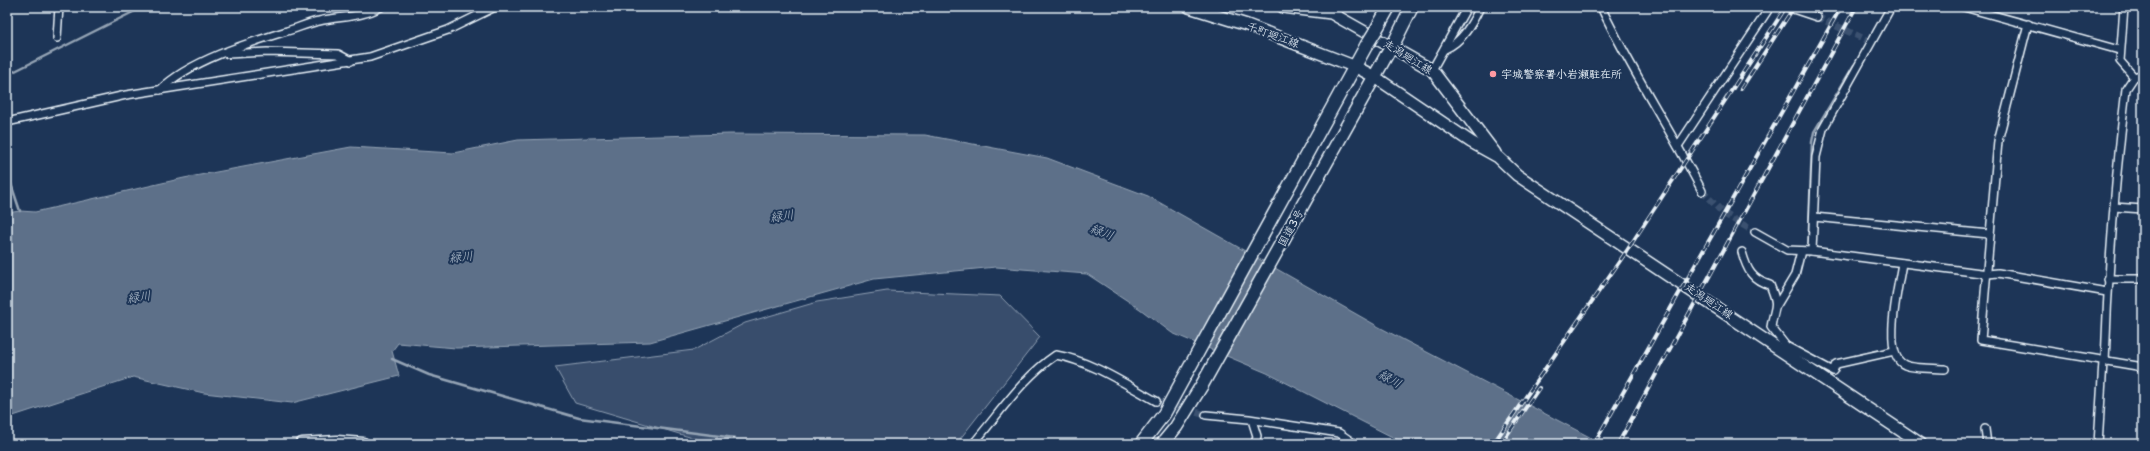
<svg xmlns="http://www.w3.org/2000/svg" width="2150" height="451" font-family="'Shantell Sans','Klee One',sans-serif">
<rect width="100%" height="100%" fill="#1d3557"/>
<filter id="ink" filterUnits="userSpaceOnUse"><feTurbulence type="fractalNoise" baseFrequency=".025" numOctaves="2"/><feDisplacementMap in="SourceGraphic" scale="8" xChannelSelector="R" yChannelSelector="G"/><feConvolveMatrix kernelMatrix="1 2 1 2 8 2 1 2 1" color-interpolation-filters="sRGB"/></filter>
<g filter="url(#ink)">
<polygon fill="#374d6c" stroke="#909fb2" points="887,291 1000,296 1040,337 956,444 713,444 575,403 555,367 694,350 745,323 817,302"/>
<polygon fill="#5d7089" stroke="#95a4b5" points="730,134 925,135 1047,158 1148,196 1379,327 1603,444 1406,444 1267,373 1172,333 1140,309 1087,274 996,267 874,279 650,342 456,348 398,343 392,351 399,376 292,403 204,393 133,377 7,418 7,213 20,211 35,212 184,178 351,147 453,153 518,140"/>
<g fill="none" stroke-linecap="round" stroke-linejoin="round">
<g stroke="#95a4b5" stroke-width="2.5">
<polyline points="7,75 143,7"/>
<polyline points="7,172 20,211"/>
<polyline points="1808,256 1812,142 1814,132 1854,65"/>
<polyline points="392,359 429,375 579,418 735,438"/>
</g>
<g stroke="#3b516f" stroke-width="7" stroke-dasharray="7 3.5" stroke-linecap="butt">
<polyline points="1817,17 1871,42"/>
<polyline points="1702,191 1723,213 1755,232"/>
<polyline points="1156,401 1206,415"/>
</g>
<defs>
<g id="minor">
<path d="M1601,7c30,63 69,122 101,184"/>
<polyline points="1787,7 1817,17"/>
<polyline points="1964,7 2119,50"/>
<polyline points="2124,7 2120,61 2134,77"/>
<polyline points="2028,24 1998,141 1981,340 2143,367"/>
<polyline points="57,38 59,7"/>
<path d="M1445,49c17,-7 27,-25 35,-42"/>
<polyline points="228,54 267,52 338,54 351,61"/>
<polyline points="1432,70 1467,7"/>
<path d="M160,90c29,-29 88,-47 127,-59 11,-3 21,-8 32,-10 23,-5 40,-3 62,-14"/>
<polyline points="7,122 126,95 370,57 448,30 495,7"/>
<polyline points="1678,146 1770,7"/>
<polyline points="2114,207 2143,209"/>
<polyline points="1814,217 1989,234"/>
<polyline points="1755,232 1787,250 1812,251 1988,274 1998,273 2107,292"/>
<polyline points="1812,251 1816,157 1823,129 1891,7"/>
<path d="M1742,252c5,18 10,28 28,33 10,24 4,20 1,42l15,19v9"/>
<path d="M1902,263c-3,21 -21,93 3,102 9,4 30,3 40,4"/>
<polyline points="2108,279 2143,279"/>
<polyline points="1777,305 1795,275 1801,251"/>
<polyline points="1786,346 1833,371 1836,364 1894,351"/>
<path d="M2105,362c3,-91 10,-182 21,-273l8,-12 9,-3"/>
<polyline points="1206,415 1249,419 1339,433 1355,444"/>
<polyline points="1252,420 1257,436 1255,444"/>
<polyline points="1985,429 1987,444"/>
<path d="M973,444c26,-30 50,-67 83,-89 35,6 69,29 100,46"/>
<polyline points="2098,444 2103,362"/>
</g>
<g id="secondary">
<path d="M1189,7l58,18 109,42 19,10 96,65 27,15 19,18c135,89 269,180 404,269"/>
<polyline points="1283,7 1331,13 1432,70 1495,153"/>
</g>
<polyline id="primary" points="302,444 337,442 363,444"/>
<g id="trunk">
<polyline points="1376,30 1389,7"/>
<polyline points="1395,41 1412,7"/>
<polyline points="1141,444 1164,414 1366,46"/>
<polyline points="1162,444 1176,427 1202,385 1386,56"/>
</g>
</defs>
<use href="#minor" stroke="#e8f1f8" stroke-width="10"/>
<use href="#secondary" stroke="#e8f1f8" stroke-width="14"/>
<use href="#primary" stroke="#e8f1f8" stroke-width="15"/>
<use href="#trunk" stroke="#e8f1f8" stroke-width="15"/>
<use href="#minor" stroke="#1d3557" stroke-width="7"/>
<use href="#secondary" stroke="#1d3557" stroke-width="11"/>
<use href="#primary" stroke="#1d3557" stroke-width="12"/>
<use href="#trunk" stroke="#1d3557" stroke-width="12"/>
<defs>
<g id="rail">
<polyline points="1741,89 1794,7"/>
<polyline points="1493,444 1626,252 1786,7"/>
<polyline points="1501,444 1539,388"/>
<polyline points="1594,444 1841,7"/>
<polyline points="1618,444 1856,7"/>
</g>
</defs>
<use href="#rail" stroke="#e8f1f8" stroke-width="4"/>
<use href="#rail" stroke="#1d3557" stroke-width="2.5" stroke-dasharray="8" stroke-linecap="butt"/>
<defs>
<g id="trunk-bridge">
<polyline points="1366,46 1376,30"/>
<polyline points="1386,56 1395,41"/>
</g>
</defs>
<use href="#trunk-bridge" stroke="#e8f1f8" stroke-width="15" stroke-linecap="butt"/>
<use href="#trunk-bridge" stroke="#1d3557" stroke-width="12"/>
</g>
</g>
<circle fill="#ff9aa2" stroke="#1d3557" stroke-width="1.5" cx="1493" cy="74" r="4"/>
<g text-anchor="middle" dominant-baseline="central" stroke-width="4" stroke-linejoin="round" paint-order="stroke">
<g font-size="11" fill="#e8f1f8" stroke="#1d3557">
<text transform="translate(1273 35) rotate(20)">千町廻江線</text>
<text transform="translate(1408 57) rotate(32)">走潟廻江線</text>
<text transform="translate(1291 228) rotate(-61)">国道3号</text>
<text transform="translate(1709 301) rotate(34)">走潟廻江線</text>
</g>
<g font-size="11" font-weight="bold" fill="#e8f1f8" stroke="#1d3557" text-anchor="start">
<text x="1501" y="74">宇城警察署小岩瀬駐在所</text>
</g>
<g font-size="12" font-style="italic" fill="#b7c4d1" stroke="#1d3557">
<text transform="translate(782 216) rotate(-8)">緑川</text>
<text transform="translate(1102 232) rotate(21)">緑川</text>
<text transform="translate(461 257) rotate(-6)">緑川</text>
<text transform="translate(139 297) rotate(-8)">緑川</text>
<text transform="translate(1390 379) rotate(29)">緑川</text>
</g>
</g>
<rect width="2150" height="451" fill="none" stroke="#1d3557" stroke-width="24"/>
<rect x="12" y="12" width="2126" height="427" fill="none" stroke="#e8f1f8" stroke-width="1.5" filter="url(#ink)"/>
</svg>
